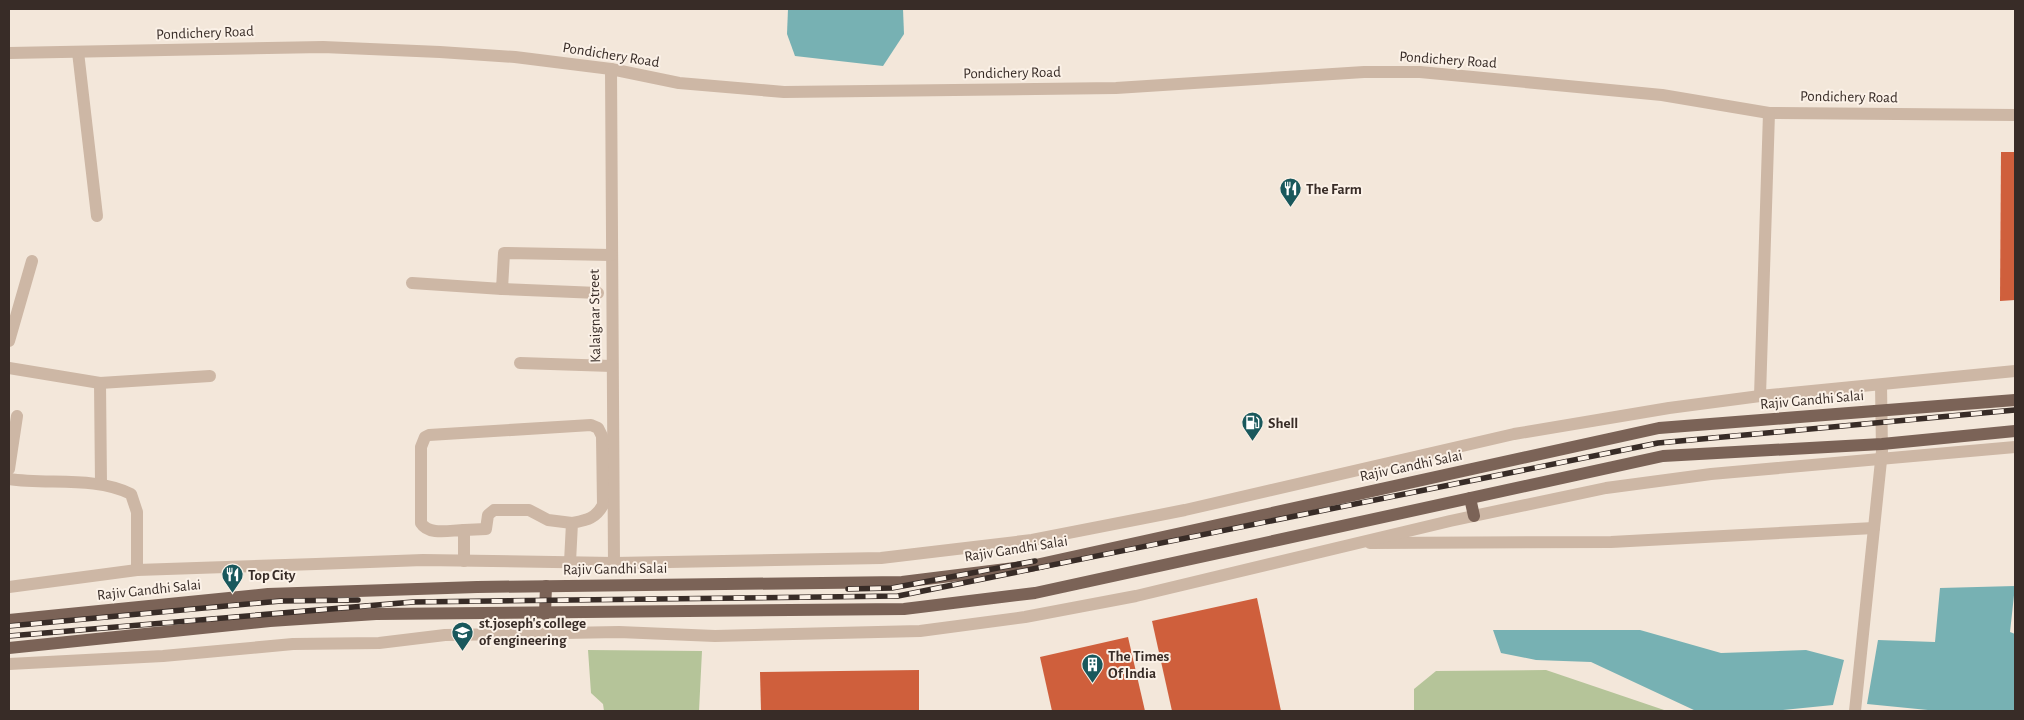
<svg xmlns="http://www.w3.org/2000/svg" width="2024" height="720" font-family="'Alegreya Sans',sans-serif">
<rect width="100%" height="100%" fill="#f3e7da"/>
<g fill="#b5c499">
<polygon points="588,650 702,651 699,711 604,711 603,704 591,693"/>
<polygon points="1546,670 1667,711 1414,711 1414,689 1436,671"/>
</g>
<g fill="#77b1b3">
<polygon points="788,9 903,9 904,34 883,66 795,56 787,34"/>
<polygon points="2015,586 2010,632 2015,634 2015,711 1938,711 1867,704 1878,640 1935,642 1940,588"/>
<polygon points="1493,630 1640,630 1721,653 1806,650 1844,660 1833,705 1772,711 1696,711 1591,662 1536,660 1501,653"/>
</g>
<g fill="#cf5f3c">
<polygon points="2001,152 2015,152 2015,300 2000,301"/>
<polygon points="1257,598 1281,711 1172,711 1152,621"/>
<polygon points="1128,637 1145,711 1052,711 1040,657"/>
<polygon points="919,670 919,711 761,711 760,672"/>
</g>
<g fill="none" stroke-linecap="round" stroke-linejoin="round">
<g stroke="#cdb7a5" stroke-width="12">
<polyline points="78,52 97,216"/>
<polyline points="9,53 323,47 440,52 515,57 611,69 679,83 784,92 1116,88 1364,72 1420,72 1662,95 1769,113 2015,115"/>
<polyline points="611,69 614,563"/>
<polyline points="412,283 502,289 504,253 611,255"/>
<polyline points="502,289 598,293"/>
<polyline points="9,341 32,261"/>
<polyline points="520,363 612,366"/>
<polyline points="9,368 100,383 210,376"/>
<polyline points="100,383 101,484"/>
<polyline points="1760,396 1769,113"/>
<polyline points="9,469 17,416"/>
<path d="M9,479c39,6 86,-3 122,15l6,18v58"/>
<polyline points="464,530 486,529 488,515 494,510 529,510 548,520 572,523"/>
<polyline points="1370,543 1611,542 1874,528"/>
<path d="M464,561v-31c-13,0 -35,6 -43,-7v-76l4,-10 4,-2 162,-10 7,3 4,8 1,69c-8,14 -16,15 -31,18l-2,39"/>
<polyline points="1855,711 1882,451 1881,385"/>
</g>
<g stroke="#cdb7a5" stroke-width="12">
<polyline points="9,587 137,570 316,564 423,560 614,563 881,558 1032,540 1185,510 1514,434 1669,408 1760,396 2015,371"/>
<polyline points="9,664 163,656 293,644 379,643 445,635 619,632 715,636 920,631 1025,617 1136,596 1450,521 1606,488 1711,474 2015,447"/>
</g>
<g stroke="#7b6357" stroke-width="12">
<polyline points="1470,498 1474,516"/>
<polyline points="545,614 546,586"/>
<polyline points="9,620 268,594 477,587 902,582 1031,566 1659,428 2015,400"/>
<polyline points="9,648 270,621 376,614 904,609 1035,593 1663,456 1882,444 2015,431"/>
</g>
<defs>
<g id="rail">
<polyline points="848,589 892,588 1035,561"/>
<polyline points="9,626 281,601 358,600"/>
<polyline points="9,636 413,602 898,596 1658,443 2015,410"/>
</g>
</defs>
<use href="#rail" stroke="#382c27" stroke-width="5.5"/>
<use href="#rail" stroke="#fbf1e7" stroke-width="4" stroke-dasharray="11" stroke-linecap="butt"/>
</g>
<defs>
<symbol id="restaurant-pin" viewBox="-11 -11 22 30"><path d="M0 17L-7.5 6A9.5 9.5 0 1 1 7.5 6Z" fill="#19585c" stroke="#fbf1e7"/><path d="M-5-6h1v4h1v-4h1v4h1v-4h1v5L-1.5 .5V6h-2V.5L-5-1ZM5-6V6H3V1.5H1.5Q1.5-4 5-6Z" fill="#fff"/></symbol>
<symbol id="fuel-pin" viewBox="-11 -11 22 30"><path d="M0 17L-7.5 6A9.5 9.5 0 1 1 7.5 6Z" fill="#19585c" stroke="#fbf1e7"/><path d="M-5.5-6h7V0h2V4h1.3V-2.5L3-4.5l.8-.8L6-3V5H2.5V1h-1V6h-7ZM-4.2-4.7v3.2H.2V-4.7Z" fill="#fff"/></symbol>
<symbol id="university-pin" viewBox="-11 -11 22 30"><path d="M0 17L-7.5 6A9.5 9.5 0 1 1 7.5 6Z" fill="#19585c" stroke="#fbf1e7"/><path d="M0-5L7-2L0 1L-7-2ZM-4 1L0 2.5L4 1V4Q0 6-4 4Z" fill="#fff"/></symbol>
<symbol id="building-pin" viewBox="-11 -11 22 30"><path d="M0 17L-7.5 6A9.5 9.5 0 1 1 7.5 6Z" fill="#19585c" stroke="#fbf1e7"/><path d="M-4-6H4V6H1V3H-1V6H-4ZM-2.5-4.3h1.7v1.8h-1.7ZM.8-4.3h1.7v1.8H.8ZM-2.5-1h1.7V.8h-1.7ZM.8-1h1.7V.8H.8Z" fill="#fff"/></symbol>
</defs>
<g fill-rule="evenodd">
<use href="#restaurant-pin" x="1278" y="176" width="25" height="34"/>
<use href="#fuel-pin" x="1240" y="410" width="25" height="34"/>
<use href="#restaurant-pin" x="220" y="562" width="25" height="34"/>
<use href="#university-pin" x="450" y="620" width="25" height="34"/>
<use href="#building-pin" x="1080" y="652" width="25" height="34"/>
</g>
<g text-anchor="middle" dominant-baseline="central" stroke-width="4" stroke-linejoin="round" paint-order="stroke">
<g font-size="15" fill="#382c27" stroke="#fbf1e7">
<text transform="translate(205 33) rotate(-2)">Pondichery Road</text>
<text transform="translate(611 55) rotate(9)">Pondichery Road</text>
<text transform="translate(1448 60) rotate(4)">Pondichery Road</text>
<text transform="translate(1012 73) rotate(-1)">Pondichery Road</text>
<text transform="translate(1849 97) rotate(1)">Pondichery Road</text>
<text transform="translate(595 316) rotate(-91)">Kalaignar Street</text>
<text transform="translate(1812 400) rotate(-5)">Rajiv Gandhi Salai</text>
<text transform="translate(1411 466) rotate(-12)">Rajiv Gandhi Salai</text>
<text transform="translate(1016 549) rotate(-9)">Rajiv Gandhi Salai</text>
<text transform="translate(615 569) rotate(-1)">Rajiv Gandhi Salai</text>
<text transform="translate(149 590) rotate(-6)">Rajiv Gandhi Salai</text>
</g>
<g font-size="15" font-weight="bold" fill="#382c27" stroke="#fbf1e7" text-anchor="start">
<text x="1306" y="189">The Farm</text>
<text x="1268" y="423">Shell</text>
<text x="248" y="575">Top City</text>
<text x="479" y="623">st.joseph's college<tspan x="479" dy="17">of engineering</tspan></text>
<text x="1108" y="656">The Times<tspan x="1108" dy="17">Of India</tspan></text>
</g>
</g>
<rect width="2024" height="720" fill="none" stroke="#382c27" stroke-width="20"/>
</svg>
